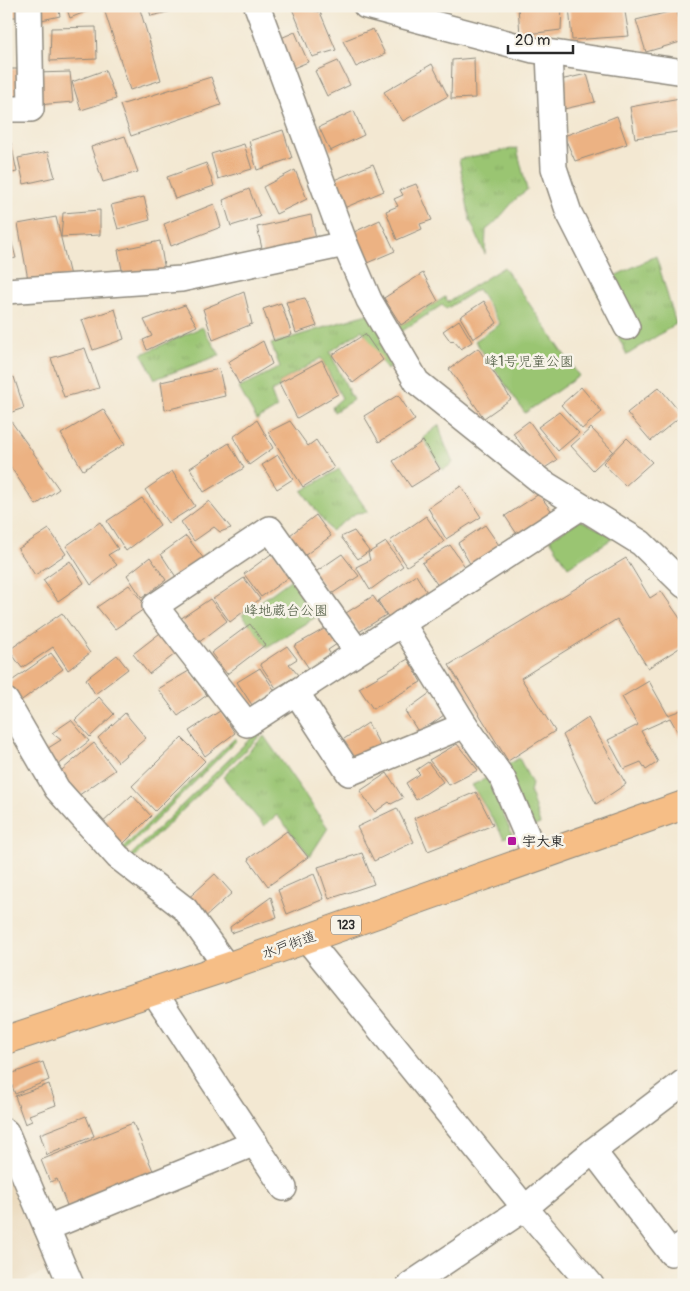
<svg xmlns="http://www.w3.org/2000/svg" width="690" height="1291" font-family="Pangolin,'Klee One',sans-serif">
<defs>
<pattern id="grass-tufts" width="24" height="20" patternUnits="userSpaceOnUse" patternTransform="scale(1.25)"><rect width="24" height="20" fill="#9ac572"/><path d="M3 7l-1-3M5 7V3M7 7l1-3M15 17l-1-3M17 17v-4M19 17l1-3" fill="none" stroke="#85a963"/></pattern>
</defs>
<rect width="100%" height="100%" fill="#f7f3e8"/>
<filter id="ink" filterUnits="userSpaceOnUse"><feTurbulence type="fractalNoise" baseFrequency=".02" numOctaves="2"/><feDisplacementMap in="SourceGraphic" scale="10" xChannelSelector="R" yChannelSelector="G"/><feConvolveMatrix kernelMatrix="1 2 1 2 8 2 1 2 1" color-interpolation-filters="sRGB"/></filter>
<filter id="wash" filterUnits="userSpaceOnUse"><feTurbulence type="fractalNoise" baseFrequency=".0096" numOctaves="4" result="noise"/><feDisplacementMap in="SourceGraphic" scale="20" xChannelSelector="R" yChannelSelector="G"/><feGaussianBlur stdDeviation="1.12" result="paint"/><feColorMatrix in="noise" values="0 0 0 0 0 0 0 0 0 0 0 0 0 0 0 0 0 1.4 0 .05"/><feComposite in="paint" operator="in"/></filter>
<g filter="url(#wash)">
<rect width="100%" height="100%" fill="#f3e8d2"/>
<polygon fill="#ead8ba" points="6,1156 56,1267 16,1285 6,1285"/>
<g fill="url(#grass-tufts)" stroke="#62784e">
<path d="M517,148l10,42c-17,11 -25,29 -41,40l-1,24 -15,-34 -11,-61z"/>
<polygon points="656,256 676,324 627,355 594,286"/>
<polygon points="370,313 396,362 387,370 362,330 330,352 353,400 334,412 332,407 342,398 321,358 279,383 280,387 271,392 277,408 257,420 239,388 280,367 271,344"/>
<polygon points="202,327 220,355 155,379 142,354"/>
<polygon points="439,425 444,442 453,463 443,470 423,438"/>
<polygon points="339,469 368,512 356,513 331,531 302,491"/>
<polygon points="258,731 262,734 131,860 128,858"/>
<polygon points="264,736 328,828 310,856 277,815 264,826 223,777"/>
<polygon points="235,738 237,740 122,854 119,852"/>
</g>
<g fill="#9ac572" stroke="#62784e">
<polygon points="504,267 579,376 525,413 475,341 500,324 478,289 446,309 442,305 393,337 389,333 445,297 448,302"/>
<polygon points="580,520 615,537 568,567 550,539"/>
<polygon points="293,578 319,615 267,647 242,615"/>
<polygon points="519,758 532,784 530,792 540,824 530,828 503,768"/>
<polygon points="487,778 512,834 504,838 472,785"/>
</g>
<g id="blocks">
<g fill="#ecb283">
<polygon points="6,6 21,6 22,17 6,17"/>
<polygon points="35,6 58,6 60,16 37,21"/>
<polygon points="66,6 88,6 90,10 70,18"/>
<polygon points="103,6 139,6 161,80 130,90"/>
<polygon points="148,6 189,6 189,7 151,16"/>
<polygon points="291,6 320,12 336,50 312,57"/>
<polygon points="518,6 562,6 561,30 520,35"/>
<polygon points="569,6 624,6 629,36 572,40"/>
<polygon points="677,10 684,41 646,52 636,20"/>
<polygon points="96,27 97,59 50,61 51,28"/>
<polygon points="373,29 385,54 356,67 343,41"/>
<polygon points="295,32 308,62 286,71 274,41"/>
<polygon points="474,58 475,98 451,99 452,60"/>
<polygon points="338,61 350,85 327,96 315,71"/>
<polygon points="432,64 448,96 403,121 384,92"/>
<polygon points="6,69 20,69 19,103 6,103"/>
<polygon points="105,70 116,99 81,110 72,82"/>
<polygon points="70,72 73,102 37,105 36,73"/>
<polygon points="587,74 595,102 564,109 560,80"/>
<polygon points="211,77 221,105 131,136 120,105"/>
<polygon points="680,98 684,131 635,138 630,107"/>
<polygon points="354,111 364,135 330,151 319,127"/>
<polygon points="617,116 627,144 575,161 564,136"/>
<polygon points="283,130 292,158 257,170 249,141"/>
<polygon points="125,136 138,172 103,182 91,147"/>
<polygon points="11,143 17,172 6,174 6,144"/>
<polygon points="244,144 252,169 218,179 211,154"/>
<polygon points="48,152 55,177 24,184 18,158"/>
<polygon points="206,163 214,186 175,199 167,177"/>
<polygon points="373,164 384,191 344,208 334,180"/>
<polygon points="295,170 307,199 276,214 263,187"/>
<polygon points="416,184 432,220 420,224 422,229 397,240 386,211 398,206 394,199 403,195 400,190"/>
<polygon points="249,189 260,217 231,226 223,200"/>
<polygon points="144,197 150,220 118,229 111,205"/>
<polygon points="214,204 221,227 171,246 164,224"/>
<polygon points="100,210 100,235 61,237 63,213"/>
<polygon points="311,215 317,244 264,257 257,227"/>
<polygon points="56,217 70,276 29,285 18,224"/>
<polygon points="380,220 395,251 367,263 354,232"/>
<polygon points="6,221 16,258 6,260"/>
<polygon points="160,241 165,271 124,279 118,250"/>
<polygon points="423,273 438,301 401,325 384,298"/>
<polygon points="244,292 252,324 213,340 203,309"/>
<polygon points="305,298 317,326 296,333 286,302"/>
<polygon points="484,301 497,323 473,339 460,317"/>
<polygon points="281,303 292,335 274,341 263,309"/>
<polygon points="185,305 197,326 147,350 143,340 152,336 144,320"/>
<polygon points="115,309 124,339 93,350 82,320"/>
<polygon points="459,320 472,342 461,349 453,340 451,342 443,331"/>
<polygon points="365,334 383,360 353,383 332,355"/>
<polygon points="263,341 272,364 239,384 228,362"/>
<polygon points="85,348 99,388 64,397 51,358"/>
<polygon points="478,348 511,399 484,418 449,369"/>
<polygon points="322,360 338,394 297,418 279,383"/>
<polygon points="219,369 225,396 165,410 161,382"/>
<polygon points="14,377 24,408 6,414 6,380"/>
<polygon points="581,387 602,412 582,429 561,405"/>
<polygon points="659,387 682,415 651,441 627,413"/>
<polygon points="398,395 415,420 379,442 364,416"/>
<polygon points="103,409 125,444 83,470 61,434"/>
<polygon points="559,412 579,433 558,451 538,427"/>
<polygon points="8,417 59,489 36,505 6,460 6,419"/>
<polygon points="257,420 273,448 249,465 233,437"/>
<polygon points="290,421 308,446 316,440 334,468 303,487 268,432"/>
<polygon points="529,421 557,460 540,471 513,433"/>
<polygon points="591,428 613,451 593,470 571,446"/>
<polygon points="627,438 652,462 625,486 603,463"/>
<polygon points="423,441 440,469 411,487 393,461"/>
<polygon points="229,443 244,468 204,492 190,468"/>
<polygon points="278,455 293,479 277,489 262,465"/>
<polygon points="172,471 195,506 168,523 145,490"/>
<polygon points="461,486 481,517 446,539 428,508"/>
<polygon points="539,494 553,513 519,537 505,516"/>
<polygon points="142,498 160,525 126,551 107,521"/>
<polygon points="209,501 231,528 220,532 214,527 194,541 181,522"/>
<polygon points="316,515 331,536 304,556 290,535"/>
<polygon points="426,516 444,542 407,566 390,541"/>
<polygon points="100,522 118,549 108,555 117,565 91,585 66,546"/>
<polygon points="485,525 501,548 472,567 458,543"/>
<polygon points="49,529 66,554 35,575 18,549"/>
<polygon points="354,531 369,551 358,559 341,537"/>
<polygon points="186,536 204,559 176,577 161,554"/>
<polygon points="386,542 403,566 370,590 356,567 370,560 368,553"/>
<polygon points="450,545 466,568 439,587 422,563"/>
<polygon points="274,552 291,576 261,597 244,574"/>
<polygon points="342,554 359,576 330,595 314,573"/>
<polygon points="150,557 166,580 142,598 127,575"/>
<polygon points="626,558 650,598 661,591 684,624 684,645 648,668 617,619 521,678 555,731 508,761 449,665"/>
<polygon points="70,561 84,583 58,601 43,580"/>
<polygon points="416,575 428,594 390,620 378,601"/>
<polygon points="244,578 260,599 230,622 213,599"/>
<polygon points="129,585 147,607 115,629 97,607"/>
<polygon points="373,596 386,615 359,632 346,613"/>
<polygon points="210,599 227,621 198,643 180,619"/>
<polygon points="62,613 90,653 68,670 53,647 22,668 9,650"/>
<polygon points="250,624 265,645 227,674 211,653"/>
<polygon points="324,629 337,644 328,650 332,656 310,670 294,646"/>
<polygon points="164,630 179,651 149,674 133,654"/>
<polygon points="287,646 297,659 289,664 298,675 276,688 260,664"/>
<polygon points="51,653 63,669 18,703 6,685"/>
<polygon points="117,655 128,669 95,694 86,679"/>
<polygon points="408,659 421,682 373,709 359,688"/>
<polygon points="260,668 275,691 252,705 237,682"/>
<polygon points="189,671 207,695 178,716 158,689"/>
<polygon points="649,681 668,715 684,709 684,743 670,718 641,731 658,762 646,770 641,762 624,769 608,740 638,725 622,697"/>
<polygon points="430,693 444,715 419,733 405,711"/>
<polygon points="99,697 114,714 90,737 75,720"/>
<polygon points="220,711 235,733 205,756 189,731"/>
<polygon points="125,713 146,738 118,762 98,738"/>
<polygon points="588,718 626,784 596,804 563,735"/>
<polygon points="71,720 89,741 53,769 37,755 61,740 52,733"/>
<polygon points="368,723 382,749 358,765 341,741"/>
<polygon points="182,738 205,761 155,811 132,786"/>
<polygon points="94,743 115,770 75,798 56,775"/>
<polygon points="457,744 478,770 449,785 429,760"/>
<polygon points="428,762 443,782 416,800 406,783 420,774 416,770"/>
<polygon points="387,773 403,798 391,804 389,802 375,812 360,791"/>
<polygon points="476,792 493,825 428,851 414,818"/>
<polygon points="132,795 151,816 119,848 97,828"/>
<polygon points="397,808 414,842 374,861 357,827"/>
<polygon points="287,831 308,857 268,886 248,859"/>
<polygon points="362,853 374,884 329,899 318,867"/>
<polygon points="215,874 232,893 202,920 184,902"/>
<polygon points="314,874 324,899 287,914 278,890"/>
<polygon points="271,897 277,917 231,933 230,927"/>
<polygon points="43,1062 49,1080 15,1094 8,1075"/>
<polygon points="49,1084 56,1105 29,1115 32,1121 25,1124 15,1096"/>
<polygon points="86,1116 94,1136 47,1155 40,1134"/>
<polygon points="133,1123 154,1173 68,1208 57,1179 50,1182 41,1160"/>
</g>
</g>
</g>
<g filter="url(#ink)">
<use href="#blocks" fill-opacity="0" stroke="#8f8a7e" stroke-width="1"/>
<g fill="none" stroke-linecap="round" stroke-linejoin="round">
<defs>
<g id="minor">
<polyline points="257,6 345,244 369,300 417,382 542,482 641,543 684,585"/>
<polyline points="366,6 533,50 684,72"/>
<polyline points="549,53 554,168 569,213 627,327"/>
<polyline points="6,109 31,109 29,6"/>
<polyline points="6,291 181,279 345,244"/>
<polyline points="402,623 465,725 503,779 536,857"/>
<polyline points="357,651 270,529 155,606 247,724 581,507"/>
<polyline points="296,692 349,773 465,725"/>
<polyline points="6,701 57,789 118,857 185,909 227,967"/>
<polyline points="306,938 525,1208 591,1285"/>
<polyline points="154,992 284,1188"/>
<polyline points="6,1132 71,1285"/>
<polyline points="593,1151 671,1253 684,1245"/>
<polyline points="47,1228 255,1143"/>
<polyline points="410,1285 525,1208 593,1151 684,1082"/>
</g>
<polyline id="trunk" points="6,1040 227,967 684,805"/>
</defs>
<use href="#minor" stroke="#8f8a7e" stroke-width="28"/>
<use href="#trunk" stroke="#8f8a7e" stroke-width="30"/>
<use href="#minor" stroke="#fff" stroke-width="25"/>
<use href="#trunk" stroke="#f6be86" stroke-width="28"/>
</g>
</g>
<rect fill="#b5179e" stroke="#f7f3e8" stroke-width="2" x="507" y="836" width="10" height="10" rx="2.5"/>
<g text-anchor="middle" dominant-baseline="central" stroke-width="5" stroke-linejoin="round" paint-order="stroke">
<rect fill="#f7f3e8" stroke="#686764" stroke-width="1" x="331" y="915.5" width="30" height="19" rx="4"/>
<g font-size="12" font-weight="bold" fill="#2b2b2b">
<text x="346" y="925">123</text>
</g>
<g font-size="14" fill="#4c5940" stroke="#f7f3e8">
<text x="529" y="361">峰1号児童公園</text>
<text x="286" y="610">峰地蔵台公園</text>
</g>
<g font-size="14" font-weight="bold" fill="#2b2b2b" stroke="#f7f3e8" text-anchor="start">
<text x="522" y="841">宇大東</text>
</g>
<g font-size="14" fill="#2b2b2b" stroke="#f7f3e8">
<text transform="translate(289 945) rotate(-20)">水戸街道</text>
</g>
</g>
<rect width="690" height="1291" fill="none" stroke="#f7f3e8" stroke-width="25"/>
<path d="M508 45v8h65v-8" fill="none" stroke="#2b2b2b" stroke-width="2.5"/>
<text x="515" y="45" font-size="15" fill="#2b2b2b" stroke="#f7f3e8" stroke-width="4" paint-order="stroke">20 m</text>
</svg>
